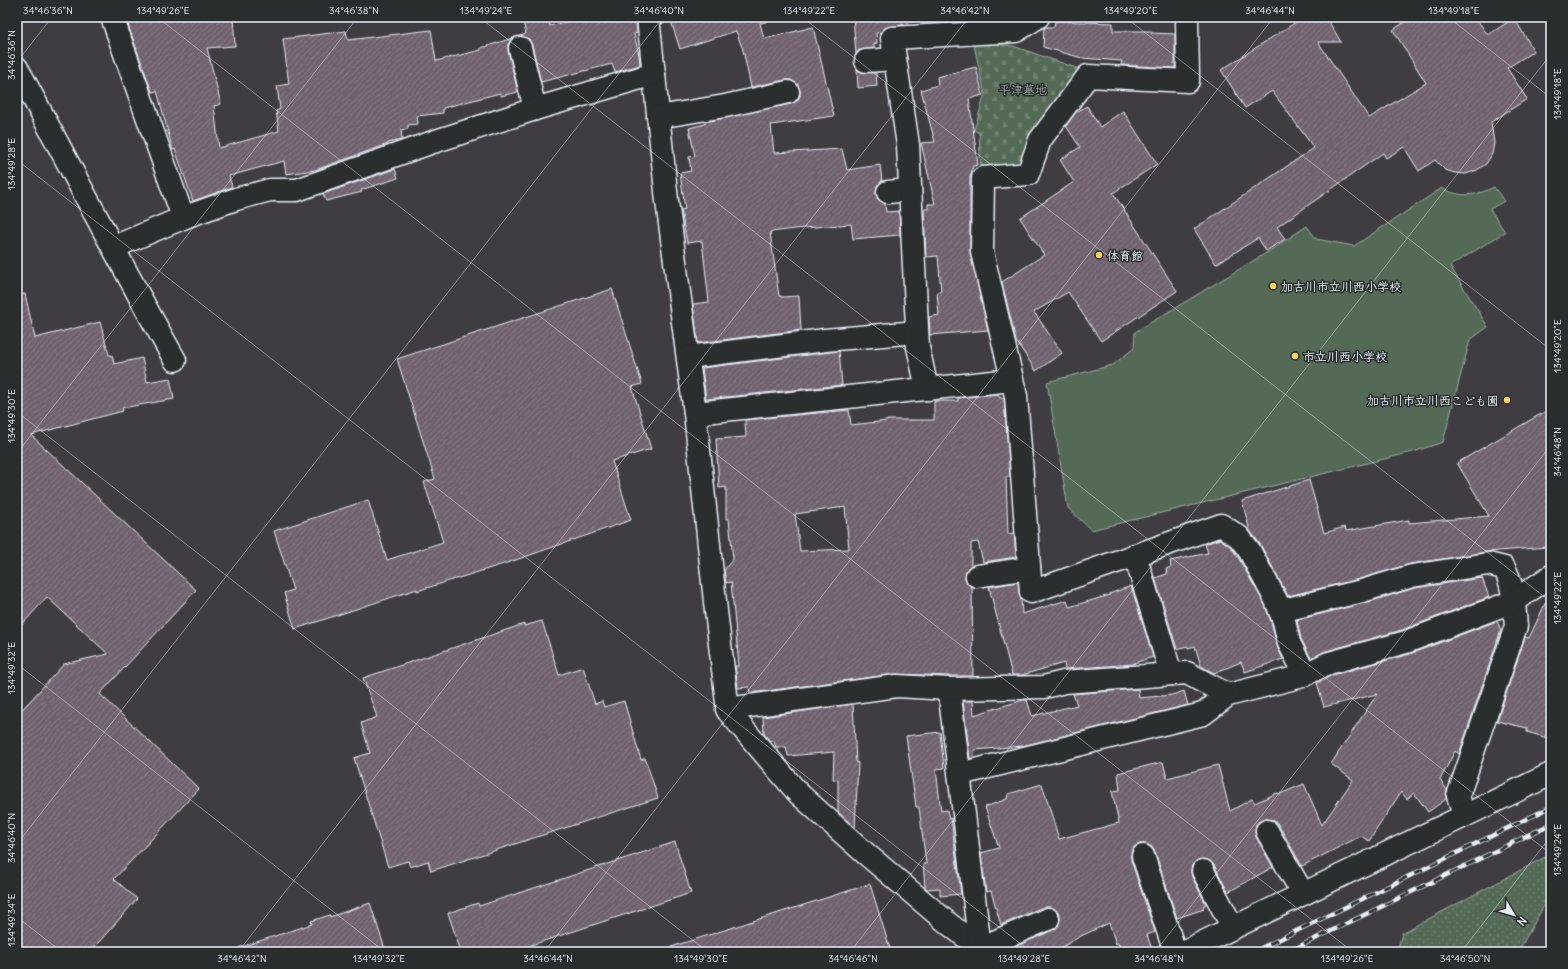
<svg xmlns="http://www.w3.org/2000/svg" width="1568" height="969" font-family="Delius,'Klee One',sans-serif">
<defs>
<pattern id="grass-dots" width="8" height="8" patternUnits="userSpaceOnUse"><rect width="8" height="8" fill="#546a56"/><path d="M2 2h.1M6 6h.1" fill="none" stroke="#6d806f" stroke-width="1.8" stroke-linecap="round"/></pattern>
<pattern id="cemetery-stones" width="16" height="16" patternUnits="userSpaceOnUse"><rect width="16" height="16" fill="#546a56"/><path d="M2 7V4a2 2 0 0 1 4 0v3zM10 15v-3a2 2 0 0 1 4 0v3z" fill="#6d806f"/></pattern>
<pattern id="building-hatch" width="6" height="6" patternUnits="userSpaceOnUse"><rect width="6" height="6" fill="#71626f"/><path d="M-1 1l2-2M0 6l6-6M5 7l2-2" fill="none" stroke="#857984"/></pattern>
</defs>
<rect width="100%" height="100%" fill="#3f3d42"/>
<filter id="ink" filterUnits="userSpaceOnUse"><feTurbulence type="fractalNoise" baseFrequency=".025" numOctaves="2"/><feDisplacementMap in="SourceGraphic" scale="8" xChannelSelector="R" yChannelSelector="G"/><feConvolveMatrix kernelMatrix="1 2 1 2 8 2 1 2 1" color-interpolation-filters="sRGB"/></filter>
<g filter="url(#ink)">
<polygon fill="url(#grass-dots)" stroke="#9eaea7" points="1551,854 1551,893 1518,952 1397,952 1402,933"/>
<polygon fill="url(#cemetery-stones)" stroke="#9eaea7" points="973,41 1013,46 1085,71 1026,171 981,174 979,133 974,130 985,94"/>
<path fill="#546a56" stroke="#9eaea7" d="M1494,187l10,14 -14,8 15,23 -55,34 38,61 -18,13 -27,102 -30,10 -322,78 -23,-22 -21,-126 66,-17 21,-17 1,-16 133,-80 39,-26 9,13 38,7 88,-58c17,10 35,8 52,-1z"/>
<g fill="url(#building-hatch)" stroke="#e8f1f8" fill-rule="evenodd">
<polygon points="127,17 233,17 235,46 207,48 221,104 214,106 219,148 279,131 276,111 280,109 277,86 289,84 283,39 346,31 348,40 431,30 436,61 481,50 481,48 513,38 508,44 508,51 518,92 501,96 500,93 443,108 443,113 417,116 418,124 408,125 408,129 401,130 402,140 388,143 388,144 315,170 286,174 284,161 229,176 232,187 193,201 175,149 172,150 172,147 157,91 152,92 129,28"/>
<polygon points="522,17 548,17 550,26 583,17 636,17 637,33 634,34 639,55 640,65 615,72 612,64 541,82 532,45 529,39 520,36 526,34"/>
<polygon points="661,17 765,17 766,22 760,23 764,39 813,27 834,116 771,125 774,153 842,149 847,170 880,165 882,181 877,186 876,194 878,199 885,204 886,212 899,211 900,235 853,239 851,224 804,228 770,232 779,296 781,296 781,297 799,296 801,330 698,343 693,304 709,302 702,241 687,243 681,210 685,209 680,173 691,171 689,157 695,156 689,128 705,124 705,122 791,104 797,101 800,96 800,90 797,84 791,80 785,80 751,87 743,50 736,31 680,49 671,21 661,24"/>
<polygon points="853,17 913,17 914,21 901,25 885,28 882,32 876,33 877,43 874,44 874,48 859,50 856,54"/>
<polygon points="1304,17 1326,17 1341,42 1318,42 1369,118 1426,83 1393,30 1412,17 1475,17 1488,35 1514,18 1534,51 1507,68 1527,99 1491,122 1494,143 1492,154 1486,164 1477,170 1466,174 1455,173 1445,170 1435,160 1419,171 1404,147 1386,158 1383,153 1277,227 1285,239 1266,251 1258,238 1216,264 1194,229 1314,148 1272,91 1245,108 1221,70"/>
<polygon points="1055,21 1113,23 1113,31 1151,31 1151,33 1175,34 1175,68 1121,65 1122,61 1082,58 1043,47 1044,28 1046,27 1054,27"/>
<polygon points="976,67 983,95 969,99 978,165 973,166 970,178 970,252 988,330 930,335 929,317 939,315 937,293 941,291 938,256 926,257 924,209 928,209 928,204 935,204 921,143 935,142 921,90 938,85 937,77"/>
<polygon points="857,69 861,72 876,73 877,86 858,88"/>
<polygon points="1087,106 1100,127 1123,111 1157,164 1113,193 1177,291 1101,341 1068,292 1034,312 1062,353 1036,371 1016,341 1002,282 1044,255 1020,218 1074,182 1060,160 1080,147 1066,126 1076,112"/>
<polygon points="395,169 398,178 361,190 362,192 326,201 323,194"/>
<polygon points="612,289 642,384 632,387 651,449 612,461 631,520 510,562 417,591 417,589 295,629 284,593 293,590 274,531 368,500 387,560 443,542 424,482 435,479 397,359"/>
<polygon points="25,294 35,338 100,322 109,355 112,355 114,364 142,358 147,382 170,378 174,399 122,408 123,411 31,435 196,590 100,694 199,789 114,879 137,899 90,952 17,952 17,715 64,664 108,654 47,597 17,630 17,295"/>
<polygon points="839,351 842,385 706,399 702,368"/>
<path d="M998,394l2,4h4l6,79h-4l2,57 6,-1 2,24 -33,5 -5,-20 -7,1v22l-5,6 -1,7 2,5 5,4 1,89h-24l-54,-2 -145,19 -1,-6 -11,1 -3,-22h4l-8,-84 -5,1 -2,-13 9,-11 -4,-40h-3v-32l-7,1 -3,-49 30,-2 -1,-17 104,-10 2,15 36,-4v-1h47v-19h24v-3zM845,507l4,42 -49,2 -5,-37z"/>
<polygon points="1551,408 1551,544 1547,545 1547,547 1486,552 1410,564 1359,579 1288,596 1260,544 1250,531 1242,501 1309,480 1324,533 1345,527 1346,531 1409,520 1409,523 1489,516 1457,463"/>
<polygon points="1220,539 1230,546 1238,557 1265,605 1272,625 1277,646 1283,659 1245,672 1241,662 1214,673 1201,666 1195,646 1188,648 1187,646 1177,649 1155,578 1167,574 1166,569 1171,567 1170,561 1208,553 1205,544"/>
<polygon points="1482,578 1489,597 1402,630 1326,651 1311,658 1301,639 1297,620 1365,603 1415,588"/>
<polygon points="1018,582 1019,593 1021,599 1022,614 1067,600 1069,607 1110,595 1109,594 1131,586 1153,657 1134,663 1134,664 1065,669 1064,663 1022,675 1012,675 989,587"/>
<polygon points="1551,591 1551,739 1527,732 1527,728 1497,721 1525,637 1529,638"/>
<polygon points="542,621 559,675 583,667 595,704 602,701 604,707 624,701 641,760 645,758 658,798 431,871 428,861 410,867 408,861 388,867 354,758 370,753 361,723 377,717 363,678 524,624 524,626"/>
<polygon points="1497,621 1501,630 1459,754 1455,751 1440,780 1447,790 1446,799 1428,812 1414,793 1407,799 1401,792 1369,841 1361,836 1302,866 1278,824 1273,820 1267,819 1261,820 1256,824 1255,831 1256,837 1273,867 1228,892 1214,865 1210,861 1204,859 1197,860 1192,865 1191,871 1192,877 1206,904 1203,906 1204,909 1177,918 1155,852 1152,847 1146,844 1139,844 1134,847 1131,853 1131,860 1155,932 1147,935 1153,952 1122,952 1118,943 1116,944 1109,923 1079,937 1054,952 1011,952 1010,949 1053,930 1058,926 1060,920 1060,914 1055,909 1049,907 1043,907 1001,925 991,891 986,892 981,853 999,848 985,807 1007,799 1008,794 1042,784 1059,839 1119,823 1112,791 1120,790 1118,773 1163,762 1167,778 1218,765 1230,811 1252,799 1255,803 1277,793 1280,794 1304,784 1322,825 1353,780 1331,764 1377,694 1324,707 1317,683 1333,675 1410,654"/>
<polygon points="1138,689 1139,698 1172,695 1184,691 1188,705 1022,746 974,750 974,758 970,759 963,701 973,701 974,715 1023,700 1027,700 1032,716 1077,705 1073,694"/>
<polygon points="853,704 856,762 858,763 855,828 838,812 838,780 833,779 834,752 788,756 786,747 776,747 774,741 770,741 764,734 763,717"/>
<polygon points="940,732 944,768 936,769 941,811 947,810 949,819 951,818 961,894 940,896 940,888 927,889 925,887 923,864 926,864 919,807 916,807 906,736"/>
<polygon points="675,842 691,893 510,952 461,952 448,913 478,903 479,906"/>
<polygon points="870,884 891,952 672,952 671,947"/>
<polygon points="370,903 386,952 239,952 238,948 312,924 311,921 330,915 330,917"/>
</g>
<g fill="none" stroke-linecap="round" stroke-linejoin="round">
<defs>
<g id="minor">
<polyline points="112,17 179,206 185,217"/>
<polyline points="648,17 667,201 695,413 716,611 728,711 798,793 865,853 949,924 985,952"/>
<polyline points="1187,17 1188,81 1088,76 1040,140 1028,174 983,178 982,252 1016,396 1031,592 1221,525 1239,537 1249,550 1276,600 1284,621 1289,643 1305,674"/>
<polyline points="520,48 535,109"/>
<polyline points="866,61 895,59"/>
<path d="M17,68c53,97 103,196 158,292"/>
<polyline points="658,117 725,106 788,92"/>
<polyline points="888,192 910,190"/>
<polyline points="114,247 185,217 236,199 270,190 297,190 433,142 535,109 654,74"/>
<polyline points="688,357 825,340 917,332"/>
<polyline points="927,389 918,347 908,145 892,38 1016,31 1038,17"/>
<polyline points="695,413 1012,380"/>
<polyline points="1135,555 1171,674"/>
<polyline points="977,576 1029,568"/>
<path d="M1280,611l82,-20 50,-15 76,-12 16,4c10,17 10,38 12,58l-58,170 6,20"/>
<polyline points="949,689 980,948 1048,919"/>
<polyline points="727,709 897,686 949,689 1044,687 1064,682 1187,673 1228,695 1299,677 1329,663 1406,642 1514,601 1551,576"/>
<polyline points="960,774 1203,714 1228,695"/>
<polyline points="1267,831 1303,894"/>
<polyline points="1143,856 1175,952"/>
<polyline points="1203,871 1233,928"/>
<polyline points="1183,952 1551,774"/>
</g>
</defs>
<use href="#minor" stroke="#e8f1f8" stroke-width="25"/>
<use href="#minor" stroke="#2a2d2e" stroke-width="22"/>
<defs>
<g id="rail">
<polyline points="1253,952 1551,807"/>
<polyline points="1288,952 1551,824"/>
</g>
</defs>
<use href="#rail" stroke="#e8f1f8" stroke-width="4.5"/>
<use href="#rail" stroke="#2a2d2e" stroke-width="3" stroke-dasharray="9" stroke-linecap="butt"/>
</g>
</g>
<path fill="none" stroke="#e8f1f8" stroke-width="1" stroke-opacity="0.45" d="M157,17l1196,935M479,17l1072,837M802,17l749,585M1125,17l426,333M1448,17l103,81M17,62l35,-45M17,160l1014,792M17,412l691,540M17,453l341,-436M17,664l368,288M17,844l646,-827M17,917l45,35M238,952l731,-935M544,952l730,-935M850,952l701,-898M1155,952l396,-507M1461,952l90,-116"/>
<g fill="#ffd166" stroke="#2a2d2e" stroke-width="1.5">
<circle cx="1099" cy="255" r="4"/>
<circle cx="1273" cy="286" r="4"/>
<circle cx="1295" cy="356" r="4"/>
<circle cx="1507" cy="400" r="4"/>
</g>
<g text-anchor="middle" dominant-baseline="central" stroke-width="3" stroke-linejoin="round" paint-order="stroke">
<g font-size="12" fill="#adbbb7" stroke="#2a2d2e">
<text x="1023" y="89">平津墓地</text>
</g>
<g font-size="12" font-weight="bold" fill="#e8f1f8" stroke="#2a2d2e" text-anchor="start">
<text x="1107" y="255">体育館</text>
<text x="1281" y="286">加古川市立川西小学校</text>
<text x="1303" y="356">市立川西小学校</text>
<text x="1499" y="400" text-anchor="end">加古川市立川西こども園</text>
</g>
</g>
<rect width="1568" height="969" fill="none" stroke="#2a2d2e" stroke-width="44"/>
<g transform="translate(1514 915) rotate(128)" stroke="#2a2d2e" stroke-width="3" paint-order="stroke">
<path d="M0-3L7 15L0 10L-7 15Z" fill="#e8f1f8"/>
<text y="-6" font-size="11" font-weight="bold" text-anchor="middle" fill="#e8f1f8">N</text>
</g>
<rect x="22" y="22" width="1524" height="925" fill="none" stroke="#e8f1f8" stroke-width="1.5"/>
<g font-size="10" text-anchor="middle" fill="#e8f1f8">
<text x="48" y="14">34°46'36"N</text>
<text x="163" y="14">134°49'26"E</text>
<text x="354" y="14">34°46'38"N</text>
<text x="486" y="14">134°49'24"E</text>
<text x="659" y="14">34°46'40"N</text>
<text x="809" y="14">134°49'22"E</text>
<text x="965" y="14">34°46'42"N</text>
<text x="1131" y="14">134°49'20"E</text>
<text x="1270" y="14">34°46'44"N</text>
<text x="1454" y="14">134°49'18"E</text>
<text transform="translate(11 55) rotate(-90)" y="4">34°46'36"N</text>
<text transform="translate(1557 94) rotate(-90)" y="4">134°49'18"E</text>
<text transform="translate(11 164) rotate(-90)" y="4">134°49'28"E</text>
<text transform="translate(1557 346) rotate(-90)" y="4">134°49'20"E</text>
<text transform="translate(11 416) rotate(-90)" y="4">134°49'30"E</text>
<text transform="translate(1557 452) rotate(-90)" y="4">34°46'48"N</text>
<text transform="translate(1557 598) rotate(-90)" y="4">134°49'22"E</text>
<text transform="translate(11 668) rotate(-90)" y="4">134°49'32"E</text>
<text transform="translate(11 838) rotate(-90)" y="4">34°46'40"N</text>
<text transform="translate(1557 850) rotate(-90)" y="4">134°49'24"E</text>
<text transform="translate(11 920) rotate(-90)" y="4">134°49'34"E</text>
<text x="242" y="962">34°46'42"N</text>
<text x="379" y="962">134°49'32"E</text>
<text x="548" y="962">34°46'44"N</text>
<text x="701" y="962">134°49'30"E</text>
<text x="853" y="962">34°46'46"N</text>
<text x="1024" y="962">134°49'28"E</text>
<text x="1159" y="962">34°46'48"N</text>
<text x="1347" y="962">134°49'26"E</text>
<text x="1465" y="962">34°46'50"N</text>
</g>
</svg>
